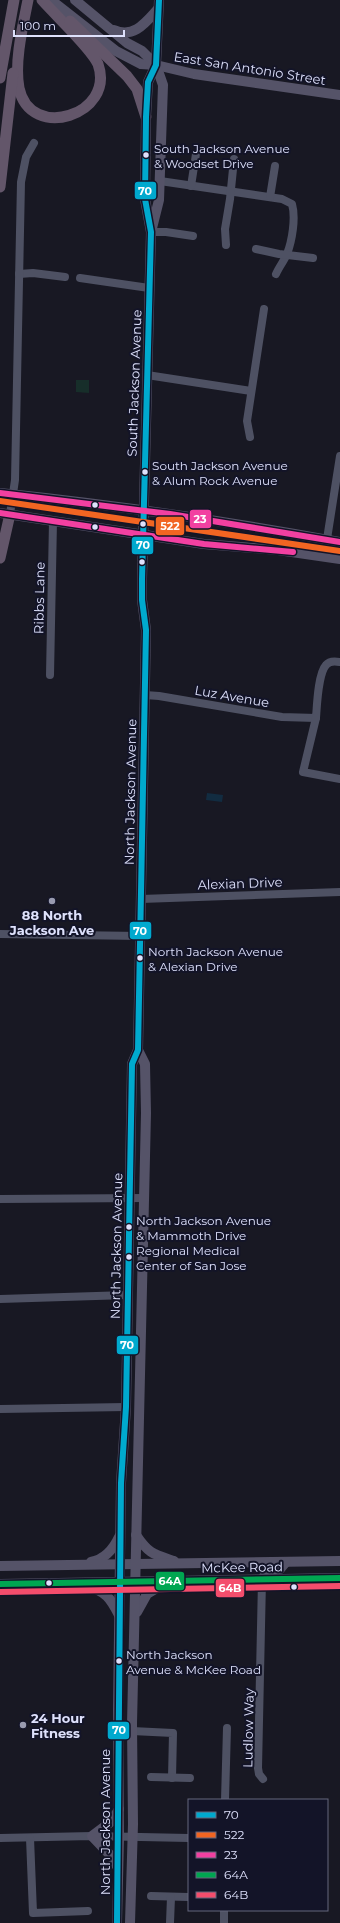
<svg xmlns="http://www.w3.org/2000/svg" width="340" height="1923" font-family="Montserrat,sans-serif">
<rect width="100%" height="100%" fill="#181823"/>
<polygon fill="#172e2a" points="76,380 89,380 89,393 76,392"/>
<polygon fill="#122c41" points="207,793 223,795 222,802 206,800"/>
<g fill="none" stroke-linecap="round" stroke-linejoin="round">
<g stroke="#4e5163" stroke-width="8">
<path d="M160,181l122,18 10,5c4,14 0,37 -5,50 -3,7 -8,13 -11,20"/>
<polyline points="191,186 196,154"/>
<polyline points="270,197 275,166"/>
<polyline points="151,232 166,232 193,236"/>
<polyline points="226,245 225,229 230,199 234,159"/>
<polyline points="256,249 279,254 313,258"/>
<polyline points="19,274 33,273 65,277"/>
<polyline points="80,278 149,288"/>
<polyline points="147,375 251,391"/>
<polyline points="250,437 247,421 264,309"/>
<polyline points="10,514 15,480 21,182 26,157 34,143"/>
<polyline points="327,539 340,456"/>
<polyline points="50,675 53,521"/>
<path d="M145,695l14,1 123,21 34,1c1,-13 2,-44 10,-53 3,-4 9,-4 14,-3"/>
<polyline points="316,718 303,772 340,779"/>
<polyline points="141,899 340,892"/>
<polyline points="0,934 141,936"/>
<polyline points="0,1199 145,1198"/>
<polyline points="0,1299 128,1295"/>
<polyline points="0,1409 126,1407"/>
<polyline points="262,1580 258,1768 259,1774 263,1779"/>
<polyline points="132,1731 173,1733 172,1778"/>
<polyline points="151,1777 190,1778"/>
<polyline points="225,1800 227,1728"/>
<polyline points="0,1838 92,1836 189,1838"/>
<polyline points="30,1838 33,1913 88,1911"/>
<polyline points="151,1896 188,1897"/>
<polyline points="170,1923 171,1897"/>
<polyline points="224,1923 224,1910"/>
</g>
<g stroke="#555368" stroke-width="10">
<polyline points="51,0 116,51 141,64 156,65 194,74 340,95"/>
<polyline points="75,0 127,43 142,51 156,65"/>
<path d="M114,30c20,9 32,-8 44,-21"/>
<polyline points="152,228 159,200 163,85 156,65 159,0"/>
<path d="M0,493c114,12 227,28 340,49"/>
<polyline points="0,513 204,544 278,550 340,559"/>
<path d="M136,1535c13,19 17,19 38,26"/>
<path d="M91,1562c14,-3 22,-12 28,-25"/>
<polyline points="0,1566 340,1561"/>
<polyline points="262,1580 266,1573 280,1569 286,1562"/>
<polyline points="0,1584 340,1578"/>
<path d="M87,1586c19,6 23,11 32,29"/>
<polyline points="137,1612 147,1594 167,1582"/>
<polyline points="118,1868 112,1857 92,1836 112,1821 119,1809"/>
<polyline points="117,1923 119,1837 118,1709 121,1483 126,1407 132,1064 138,1050 146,630 142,600 142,579 151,232 145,199 146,117 148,82 156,65"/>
<polyline points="130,1923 133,1824 132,1724 146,1113 145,1064 138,1050"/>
</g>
<g stroke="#63566a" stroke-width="11">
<path d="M28,0c-5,25 -14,62 -9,88 11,54 97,27 79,-24 -7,-16 -42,-48 -56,-64"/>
<polyline points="70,21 127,76 137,89 146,117"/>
<polyline points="0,78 14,0"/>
<polyline points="0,187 13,73"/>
<polyline points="0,558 10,514"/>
</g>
<defs>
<polyline id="bus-1" points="117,1923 121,1483 126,1407 132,1064 138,1050 146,630 142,600 142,579 151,232 145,199 146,117 148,82 156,65 159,0"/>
<polyline id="bus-2" points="0,501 340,551"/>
<g id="bus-3">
<polyline points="0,493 170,514 340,542"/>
<polyline points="0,513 204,544 293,552"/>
</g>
<polyline id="bus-4" points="0,1584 340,1578"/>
<polyline id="bus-5" points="0,1592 340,1586"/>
</defs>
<use href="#bus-1" stroke="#131428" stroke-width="9"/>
<use href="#bus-2" stroke="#131428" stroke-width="9"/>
<use href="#bus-3" stroke="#131428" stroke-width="9"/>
<use href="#bus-4" stroke="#131428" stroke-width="9"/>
<use href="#bus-5" stroke="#131428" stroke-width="9"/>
<use href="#bus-1" stroke="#00a9ce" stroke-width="6"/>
<use href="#bus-2" stroke="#f26522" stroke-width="6"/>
<use href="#bus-3" stroke="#f240a1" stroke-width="6"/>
<use href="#bus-4" stroke="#00a651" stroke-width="6"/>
<use href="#bus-5" stroke="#f44d6c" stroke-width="6"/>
</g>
<g fill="#dee1fc" stroke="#131428" stroke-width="1.5">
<circle cx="146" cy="155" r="3.5"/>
<circle cx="145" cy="472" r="3.5"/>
<circle cx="95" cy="505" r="3.5"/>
<circle cx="143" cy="524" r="3.5"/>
<circle cx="95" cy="527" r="3.5"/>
<circle cx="142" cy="562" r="3.5"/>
<circle cx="140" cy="958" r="3.5"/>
<circle cx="129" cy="1227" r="3.5"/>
<circle cx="129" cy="1257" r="3.5"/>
<circle cx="49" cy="1583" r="3.5"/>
<circle cx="294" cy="1587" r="3.5"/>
<circle cx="119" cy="1661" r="3.5"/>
</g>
<g fill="#999bb0" stroke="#131428" stroke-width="1.5">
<circle cx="52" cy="901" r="4"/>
<circle cx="23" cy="1725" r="4"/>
</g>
<g text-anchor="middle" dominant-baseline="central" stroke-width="4" stroke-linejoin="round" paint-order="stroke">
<g font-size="12" fill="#dee1fc" stroke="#131428" text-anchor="start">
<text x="154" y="148">South Jackson Avenue<tspan x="154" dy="15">&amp; Woodset Drive</tspan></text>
<text x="152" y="465">South Jackson Avenue<tspan x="152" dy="15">&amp; Alum Rock Avenue</tspan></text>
<text x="148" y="951">North Jackson Avenue<tspan x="148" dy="15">&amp; Alexian Drive</tspan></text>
<text x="136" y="1220">North Jackson Avenue<tspan x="136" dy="15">&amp; Mammoth Drive</tspan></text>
<text x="136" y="1250">Regional Medical<tspan x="136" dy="15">Center of San Jose</tspan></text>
<text x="126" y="1654">North Jackson<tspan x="126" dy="15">Avenue &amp; McKee Road</tspan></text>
</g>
<g font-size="13" fill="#dee1fc" stroke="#131428">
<text transform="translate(250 68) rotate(9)">East San Antonio Street</text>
<text transform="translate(134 383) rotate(-88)">South Jackson Avenue</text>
<text transform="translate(39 598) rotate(-89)">Ribbs Lane</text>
<text transform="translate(232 696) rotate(10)">Luz Avenue</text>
<text transform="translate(130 792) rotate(-89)">North Jackson Avenue</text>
<text transform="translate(240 883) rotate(-2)">Alexian Drive</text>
<text transform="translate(116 1246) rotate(-89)">North Jackson Avenue</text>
<text transform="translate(242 1567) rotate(-1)">McKee Road</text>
<text transform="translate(248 1728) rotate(-89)">Ludlow Way</text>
<text transform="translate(105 1822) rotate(-90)">North Jackson Avenue</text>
</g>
<g font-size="13" font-weight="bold" fill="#dee1fc" stroke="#131428">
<text x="52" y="915">88 North<tspan x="52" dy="15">Jackson Ave</tspan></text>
<text x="31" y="1718" text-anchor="start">24 Hour<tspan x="31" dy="15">Fitness</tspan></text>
</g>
</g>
<g stroke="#131428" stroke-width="1.5">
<rect x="134" y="181" width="23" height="19" rx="4" fill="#00a9ce"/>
<rect x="189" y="509" width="23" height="20" rx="4" fill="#f240a1"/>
<rect x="155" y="516" width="30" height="20" rx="4" fill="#f26522"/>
<rect x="131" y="536" width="23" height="19" rx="4" fill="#00a9ce"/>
<rect x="129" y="921" width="23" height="19" rx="4" fill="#00a9ce"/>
<rect x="116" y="1335" width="23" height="20" rx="4" fill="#00a9ce"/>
<rect x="155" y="1571" width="30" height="20" rx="4" fill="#00a651"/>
<rect x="215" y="1578" width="30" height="20" rx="4" fill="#f44d6c"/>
<rect x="107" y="1721" width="23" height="19" rx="4" fill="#00a9ce"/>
</g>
<g font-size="11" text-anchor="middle" font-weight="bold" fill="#fff">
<text x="145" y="195">70</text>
<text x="200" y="523">23</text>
<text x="170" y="530">522</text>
<text x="143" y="549">70</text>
<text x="140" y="935">70</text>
<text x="127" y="1349">70</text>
<text x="170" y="1585">64A</text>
<text x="230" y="1592">64B</text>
<text x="119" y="1734">70</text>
</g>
<rect x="188" y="1799" width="140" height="112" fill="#131428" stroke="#64667d"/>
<rect x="196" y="1812" width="20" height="6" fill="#00a9ce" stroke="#64667d"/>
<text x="224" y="1819" font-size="12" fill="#dee1fc">70</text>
<rect x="196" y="1832" width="20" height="6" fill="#f26522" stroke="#64667d"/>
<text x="224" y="1839" font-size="12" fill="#dee1fc">522</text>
<rect x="196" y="1852" width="20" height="6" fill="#f240a1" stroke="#64667d"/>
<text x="224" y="1859" font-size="12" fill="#dee1fc">23</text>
<rect x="196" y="1872" width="20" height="6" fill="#00a651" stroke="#64667d"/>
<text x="224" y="1879" font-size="12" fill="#dee1fc">64A</text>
<rect x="196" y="1892" width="20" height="6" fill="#f44d6c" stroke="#64667d"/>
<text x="224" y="1899" font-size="12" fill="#dee1fc">64B</text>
<path d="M14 30v6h110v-6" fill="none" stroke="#dee1fc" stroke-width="2"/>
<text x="20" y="30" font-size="12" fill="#dee1fc" stroke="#131428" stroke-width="3" paint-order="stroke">100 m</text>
</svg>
